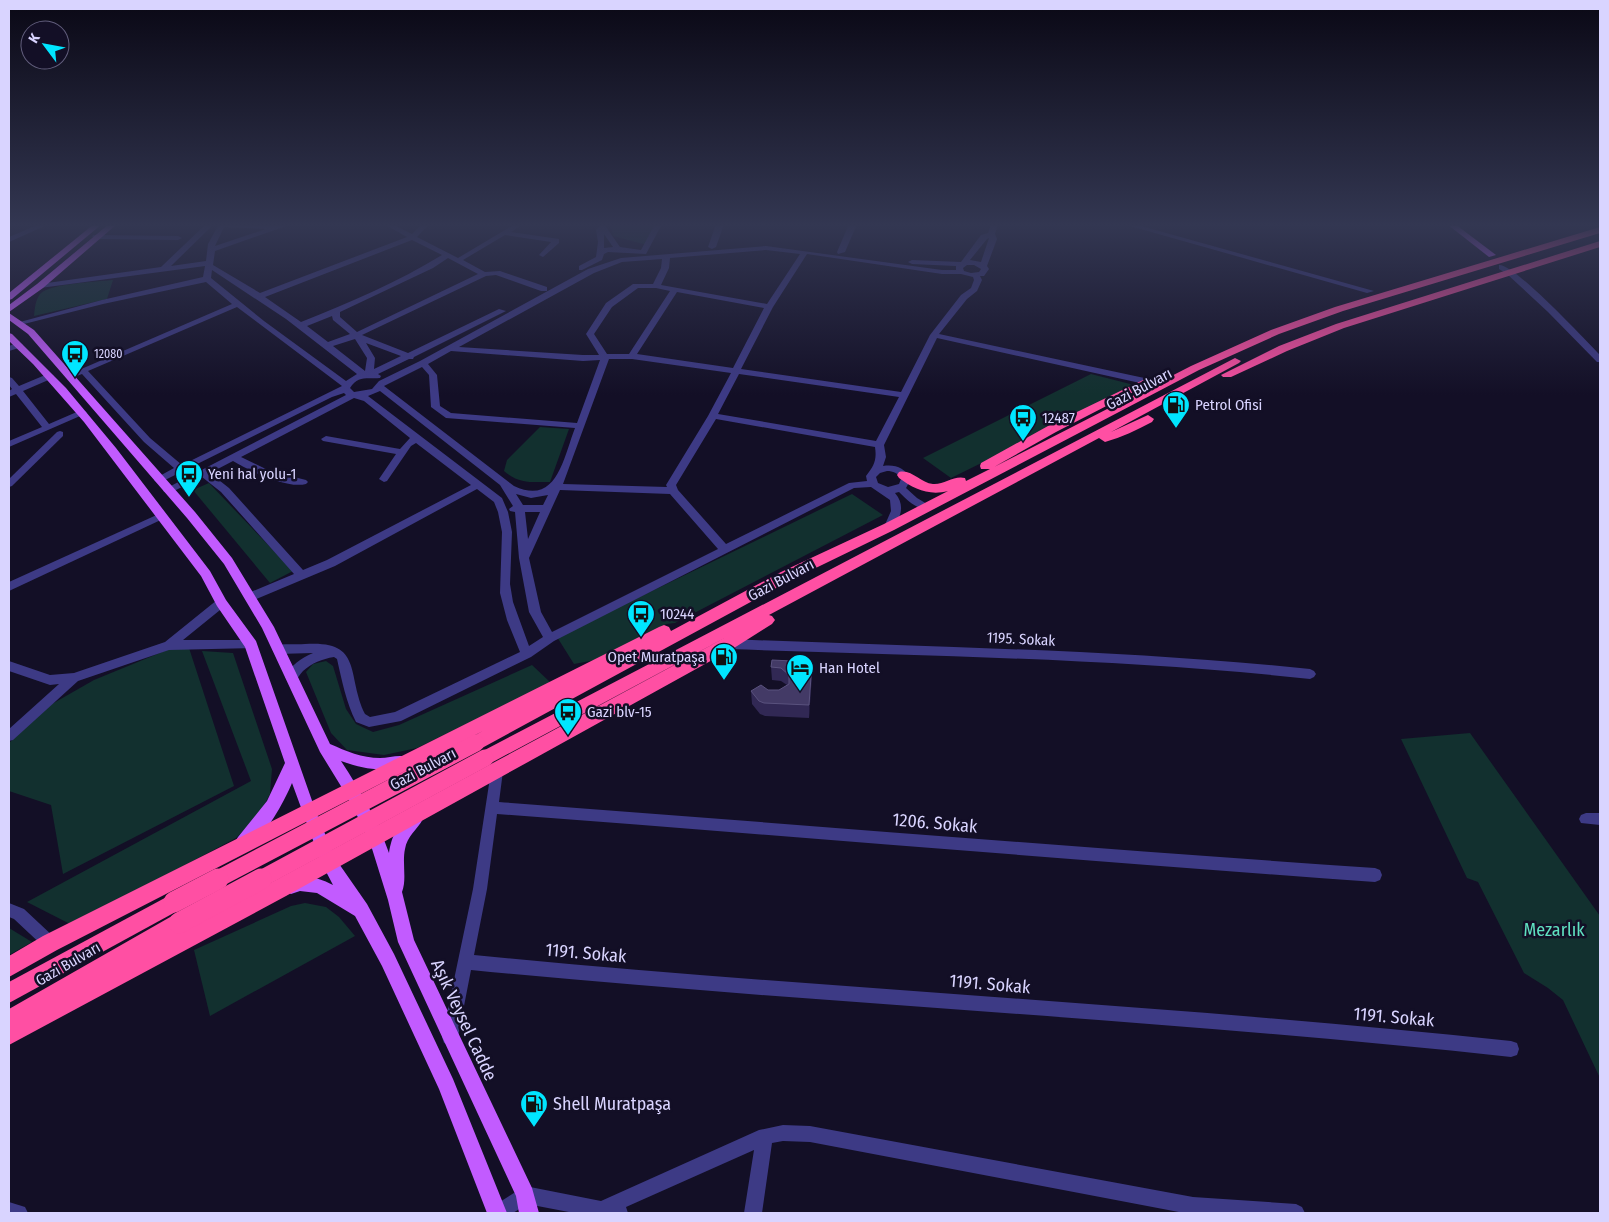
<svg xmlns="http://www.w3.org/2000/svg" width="1609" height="1222" font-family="'Fira Sans Condensed',sans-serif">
<rect width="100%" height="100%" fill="#130f26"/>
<g fill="#12302f">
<polygon points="610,224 655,224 647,245 613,236"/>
<path d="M113,280l-6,19 -73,17c1,-8 1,-15 6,-22 11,-11 56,-12 73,-14z"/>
<polygon points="1091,374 1138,386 951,478 923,458"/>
<path d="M540,427l29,2 -19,53c-19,0 -31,2 -46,-11l3,-11z"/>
<polygon points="209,483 293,571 270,583 193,490"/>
<polygon points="852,494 883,515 675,623 666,624 601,659 574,664 557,637"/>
<polygon points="189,648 234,786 63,874 51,805 9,791 9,743 52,704 94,680 167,650"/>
<polygon points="202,651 233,653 272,769 270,794 259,815 236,838 72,925 27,902 251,781"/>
<polygon points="326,661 333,666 346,709 356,724 373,732 399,725 532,665 551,683 417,748 384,755 347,750 331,733 306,672 313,664"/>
<polygon points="1470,733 1600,916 1600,1078 1563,1000 1548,988 1524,973 1478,882 1467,878 1401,739"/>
<polygon points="305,903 326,907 339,917 355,936 210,1016 194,950 291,906"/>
<polygon points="9,928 32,942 9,955"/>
</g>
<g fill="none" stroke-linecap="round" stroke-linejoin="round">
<g fill="#3d3a85" fill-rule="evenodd">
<polygon points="40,224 49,224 9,242 9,237"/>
<path d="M206,224h8l-43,42 35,-5 2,-17 11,-20h71l-1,1 -74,26 -2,14 47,28 147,-56 -23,-13h8l20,10 10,-10h7l-12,13 41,21 57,-34h8l-12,8 48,7v4l-16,14 -4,-2 12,-13 -46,-7 -42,25 22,12 15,-1 47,16v4h-6l-45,-16 -10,1 -124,59 46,18 91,-44 7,2 -92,46 -1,2h-4l-31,15 3,2 -1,2c-13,1 -22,-3 -30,10l4,4 18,-3 7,-8 41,-20 168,-92 33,-11 145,-12 176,24h14v-4l-44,-2 -4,-2 4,-2 49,2 20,-27 7,-2 3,-9h7l-3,10 2,5 -10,27 2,3 -5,7h-4l2,4 -5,11 -10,8 -28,35 210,45 4,3 -4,3 -212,-47 -53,107 2,12 -3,9c12,-2 22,2 28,13l-5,9 11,10 15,9 -1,2c-12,3 -24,-9 -32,-17l-4,1c11,13 5,24 -2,37l-4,1 -5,-4 7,-16 -1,-11 -19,-13 -17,1 -300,153 -23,16 -130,64 -32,6 -13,-5c-10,-20 -14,-41 -19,-63l-3,-2c-12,2 -22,6 -31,14 -3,3 -5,7 -8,10 -4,2 -5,1 -8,-1l-2,-3c6,-12 16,-19 28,-24l-35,1 -4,-2 -2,-3 2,-3c9,-3 22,-1 31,-2 59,-4 41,31 60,70l5,3 25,-5 125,-60 -13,-32 -7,-27 2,-61 -4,-20 -4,-10 -17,-13 -142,77 -81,34h-8l-2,-3 2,-3 48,-20 -73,-82 -19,-15 -30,15h-8l-1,-2 183,-95 -2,-2 -12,4 -173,86 -3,-1 -2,-2 2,-2 18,-10 -30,-26 -62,-68 -13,5 -4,-3 167,-72 -26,-22 -103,22 -83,21 -4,-2 86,-23 101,-23 2,-11 -165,22 -4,-2 4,-2 121,-17zM224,227l42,2 -51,17zM989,238l-8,24 -11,-2 17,-21zM412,240l30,15c-44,27 -93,48 -141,67l-36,-25zM766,250l34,4 -33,50 -106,-19 8,-17 1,-10zM807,254l135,20h19l12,3 1,3 -3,8 -10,7 -31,40 -29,57 -160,-23 32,-62zM448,258l30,16 -121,58 -17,-15v-5l93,-44zM662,259l-1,9 -8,16h-20l-27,19 -20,31 13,21h-16l-124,-8 135,-74 28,-11zM967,265h7l7,4 -2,3 -8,1 -7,-2 -1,-3zM212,270l74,49 71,55 -11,7 -82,-60 -53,-43zM638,288h18l14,3 -41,63h-22l-13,-20 18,-27zM677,292l87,16 -31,60 -96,-14zM237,307l105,79 -160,79 -32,-27 -62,-67zM332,316l1,4 17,14 -22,8 -21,-16zM355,339l12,19 -2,13 -32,-25zM366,343l35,13 -27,13 1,-11zM451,351l132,10 17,-1 -23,63 -126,-10 -11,-7 -3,-31 -9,-11zM609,359h23l99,14 -23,43 -42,69 1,2 -104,-3zM422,367l7,8 2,32 15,11 129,10c-12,31 -18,78 -61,58l-130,-100zM739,374l160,23 -23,44 -158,-27zM380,391l120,94 13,21 -4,3 1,2 5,1 4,46 10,54 14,25 -14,9 -16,-44 -3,-18 2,-52 -4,-20 -6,-14 -134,-102zM354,398l10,3 46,37 -10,11 -74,-13 -5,3 2,2 73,13 -17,25 5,3 3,-1 24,-35 5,-3 55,42 -144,75 -24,10 -74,-82 -19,-15 23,-12c17,10 54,28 73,23l2,-2 -2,-2 -36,-9 -29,-14zM716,419l159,28c2,13 -1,19 -9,29l1,5 -18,2 -123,61 -48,-54 -2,-5zM887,471c6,0 11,2 14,8l-2,5 -11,3 -10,-4 -2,-6 4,-4zM560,490l110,4 48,55 -166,83 -11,-20 -12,-54zM516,494l15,4 17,-3 -5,10h-20zM525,512h15l-12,27z"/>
<path d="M557,224h47l16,23 21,3 14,-26h7l-16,30 -38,-2 -4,2 -2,6 -20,10h-3v-4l17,-9 2,-15 -2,-12 3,-4h-38zM604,234l9,13 -9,1z"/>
<polygon points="716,224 724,224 716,247 712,249 708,247"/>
<polygon points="849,224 857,224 845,252 838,254 837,252"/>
<polygon points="1123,224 1134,224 1374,291 1367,293"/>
<polygon points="93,235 178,236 182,238 178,240 96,239 92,237"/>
<path d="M1499,265c16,-1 87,76 101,90v7h-3l-49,-50 -41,-38 -8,-5z"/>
<polygon points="19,342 23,345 22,347 9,351 9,346"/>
<polygon points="50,373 54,376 53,378 23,391 49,424 79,411 85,411 87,413 9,447 9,441 42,427 16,394 9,397 9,391 12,389 9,385 9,377 12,378 19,386"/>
<polygon points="60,431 63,432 63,436 12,486 9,487 9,479 57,432"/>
<polygon points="161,513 166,516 165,518 9,591 9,582"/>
<polygon points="221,599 227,603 225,606 183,640 251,640 255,642 257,645 255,648 169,650 78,681 13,740 9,741 9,729 59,684 50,685 9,671 9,661 50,675 74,673 165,642 217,600"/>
<path d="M729,639c194,8 388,10 581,30l4,2 2,3 -2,3 -4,2c-193,-21 -387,-23 -581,-30l-4,-2 -2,-3 2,-3z"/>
<path d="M497,765l5,2 1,4 -4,31c292,22 584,46 876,66l5,2 2,5 -2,5 -5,2c-293,-21 -585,-46 -878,-68l-10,75 -13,66c345,34 692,49 1037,86l6,2 2,6 -2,6 -6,2c-346,-38 -694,-53 -1040,-87l-13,67 -2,6 -6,2 -6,-2 -2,-6 31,-148 18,-118 1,-4z"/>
<polygon points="1586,813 1600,813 1600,825 1581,823 1579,819 1581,815"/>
<polygon points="9,903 24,909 55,938 57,943 55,948 50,950 45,948 14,919 9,917"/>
<polygon points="783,1125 810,1126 1193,1197 1296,1204 1302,1207 1305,1213 1184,1213 810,1142 783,1141 772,1143 762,1213 744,1213 754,1150 626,1207 628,1213 574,1213 527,1204 513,1213 489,1213 492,1207 525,1186 601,1201 759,1130"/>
<polygon points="9,1202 25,1207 28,1213 9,1213"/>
</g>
<g fill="#c25bff" fill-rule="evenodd">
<polygon points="94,224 102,224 12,299 9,300 9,293"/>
<polygon points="109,224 117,224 43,288 9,312 9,305 37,284"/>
<polygon points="1447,224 1455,224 1496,255 1489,257"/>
<path d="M9,313l25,17 161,182 37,46 42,69 56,117c16,7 32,14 50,14 9,0 19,-4 27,-1l2,4 -2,4c-23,8 -44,4 -66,-4 19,29 37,60 48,92 2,-15 10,-35 26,-41l5,2 3,5c-6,11 -16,17 -18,30 -3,14 2,31 -3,43l12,48 118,248 7,25h-20l-3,-17 -118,-254 -10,-42 -19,-61 -22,-43 -27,-44 -58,-124 -38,-64 -37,-46 -159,-184 -19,-14z"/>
<path d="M9,333l3,1 54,54 50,60 94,123 16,29 30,41 60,171 19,46 32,46 27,50 59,125 54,134h-20l-48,-124 -57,-123 -27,-50 -38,-23 -17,-2 -9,3 -6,-3 -2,-5 2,-5c18,-7 32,-4 48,4l-12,-23 -29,-79c-8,19 -29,59 -49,66l-5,-2 -3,-5 3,-5 29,-36 18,-38 -40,-116 -28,-41 -16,-30 -117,-154 -51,-58 -24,-23z"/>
</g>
<g fill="#ff4fa3" fill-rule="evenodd">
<path d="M1600,227v6l-257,78 -64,23 -80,36 -305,160 -103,50 -309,168 -6,2 -6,-2 -2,-5 2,-5 13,-7 -426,219 -48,27v-21l34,-20 616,-309 5,-2 5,2 2,4 110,-59 103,-48 64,-33c-19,5 -34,-2 -49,-13l-2,-3 2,-3c13,-3 21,11 34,12 11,1 21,-9 32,-6l1,3 24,-12h-9l-1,-3 1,-3 67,-37 93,-45 4,-2 6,4 -95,49 -62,35 197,-101 80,-36 64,-23z"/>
<polygon points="1600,241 1600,247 1344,328 1287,351 1231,377 1223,377 1221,375 1279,346 1336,324"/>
<path d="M1235,358l6,3 -2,2 -128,69 37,-17 6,4 -2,3c-15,8 -30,15 -47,20l-6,-4 -330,177 3,1 3,4 -3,4 -38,24 -448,248 -277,149v-36l163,-93 7,-3 7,3 3,7 -2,5 545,-294 -241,129 -6,2 -6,-2 -3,-5 3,-5z"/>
<polygon points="174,893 181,895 184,902 181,909 9,1003 9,982"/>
</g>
<g stroke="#ff4fa3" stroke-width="17">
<polyline points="216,880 476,743"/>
<polyline points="259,880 485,758"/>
</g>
<g stroke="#ff4fa3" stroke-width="21">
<polyline points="174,902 218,879"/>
<polyline points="179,923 261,879"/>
</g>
</g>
<polygon fill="#312854" points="772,660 812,675 809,718 765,716 760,714 752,704 751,691 779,690 787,685 781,681 772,680 771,667"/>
<polygon fill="#1d163a" points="812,662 812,675 809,718 809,705"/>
<polygon fill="#433a66" stroke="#5a527e" points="772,660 812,662 809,705 764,703 759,701 751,691 761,685 768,690 779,690 789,684 789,675 781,668 771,667"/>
<linearGradient id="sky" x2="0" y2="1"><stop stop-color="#0a0815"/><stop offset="0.57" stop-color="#333752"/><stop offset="1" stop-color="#333752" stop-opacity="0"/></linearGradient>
<rect width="1609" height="395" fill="url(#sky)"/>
<defs>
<symbol id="bus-pin" viewBox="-11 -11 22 30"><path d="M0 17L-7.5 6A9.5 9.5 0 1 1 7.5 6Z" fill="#00e5ff" stroke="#130f26"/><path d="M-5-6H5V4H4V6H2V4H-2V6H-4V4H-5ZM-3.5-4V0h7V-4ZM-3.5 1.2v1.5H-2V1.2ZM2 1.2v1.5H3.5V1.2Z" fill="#111"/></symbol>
<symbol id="fuel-pin" viewBox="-11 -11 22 30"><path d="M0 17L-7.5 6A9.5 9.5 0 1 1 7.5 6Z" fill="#00e5ff" stroke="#130f26"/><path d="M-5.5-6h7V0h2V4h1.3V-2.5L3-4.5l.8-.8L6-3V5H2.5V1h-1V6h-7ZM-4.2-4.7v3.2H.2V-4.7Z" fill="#111"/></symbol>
<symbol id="hotel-pin" viewBox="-11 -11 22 30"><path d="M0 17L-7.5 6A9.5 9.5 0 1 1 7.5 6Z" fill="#00e5ff" stroke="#130f26"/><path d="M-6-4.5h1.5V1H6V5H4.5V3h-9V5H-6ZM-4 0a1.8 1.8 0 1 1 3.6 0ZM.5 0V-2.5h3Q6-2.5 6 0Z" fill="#111"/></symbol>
</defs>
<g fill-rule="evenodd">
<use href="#bus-pin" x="59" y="338" width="32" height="43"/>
<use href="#fuel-pin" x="1160" y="389" width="32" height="43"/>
<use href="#bus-pin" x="1007" y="402" width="32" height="43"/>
<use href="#bus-pin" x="173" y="458" width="32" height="43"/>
<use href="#bus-pin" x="625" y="598" width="32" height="43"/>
<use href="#fuel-pin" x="708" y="641" width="32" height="43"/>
<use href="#hotel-pin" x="784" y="652" width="32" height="43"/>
<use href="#bus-pin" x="552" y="696" width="32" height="43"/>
<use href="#fuel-pin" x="518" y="1088" width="32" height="43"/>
</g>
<g text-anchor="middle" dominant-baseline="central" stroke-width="5" stroke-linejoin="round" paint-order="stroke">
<g font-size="12" fill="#d9d4ff" stroke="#130f26" text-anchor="start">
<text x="94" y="354">12080</text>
</g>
<g font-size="15" fill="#d9d4ff" stroke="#130f26">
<text transform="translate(1139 389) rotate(-28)">Gazi Bulvarı</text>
<text transform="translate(781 580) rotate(-28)">Gazi Bulvarı</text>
<text transform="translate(1021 639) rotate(3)">1195. Sokak</text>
<text transform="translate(423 769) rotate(-28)">Gazi Bulvarı</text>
<text transform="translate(68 964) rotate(-30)">Gazi Bulvarı</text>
</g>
<g font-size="15" fill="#d9d4ff" stroke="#130f26" text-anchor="start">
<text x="1195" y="405">Petrol Ofisi</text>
<text x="1042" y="418">12487</text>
<text x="208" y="474">Yeni hal yolu-1</text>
<text x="660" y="614">10244</text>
<text x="705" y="657" text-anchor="end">Opet Muratpaşa</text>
<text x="819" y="668">Han Hotel</text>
<text x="587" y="712">Gazi blv-15</text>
</g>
<g font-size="18" fill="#d9d4ff" stroke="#130f26">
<text transform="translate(935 823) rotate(5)">1206. Sokak</text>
<text transform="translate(586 953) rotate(5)">1191. Sokak</text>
<text transform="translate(990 984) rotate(5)">1191. Sokak</text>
<text transform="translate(1394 1017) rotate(5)">1191. Sokak</text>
<text transform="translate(464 1020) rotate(65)">Aşık Veysel Cadde</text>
</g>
<g font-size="18" fill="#5fe0c0" stroke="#130f26">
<text x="1554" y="930">Mezarlık</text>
</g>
<g font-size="18" fill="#d9d4ff" stroke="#130f26" text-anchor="start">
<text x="553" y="1104">Shell Muratpaşa</text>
</g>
</g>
<rect width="1609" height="1222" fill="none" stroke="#d9d4ff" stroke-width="20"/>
<g transform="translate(45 45) rotate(302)"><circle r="24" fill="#130f26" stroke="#625e7d"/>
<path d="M0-4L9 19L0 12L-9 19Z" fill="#00e5ff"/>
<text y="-8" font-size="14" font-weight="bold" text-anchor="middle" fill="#d9d4ff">K</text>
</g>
</svg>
